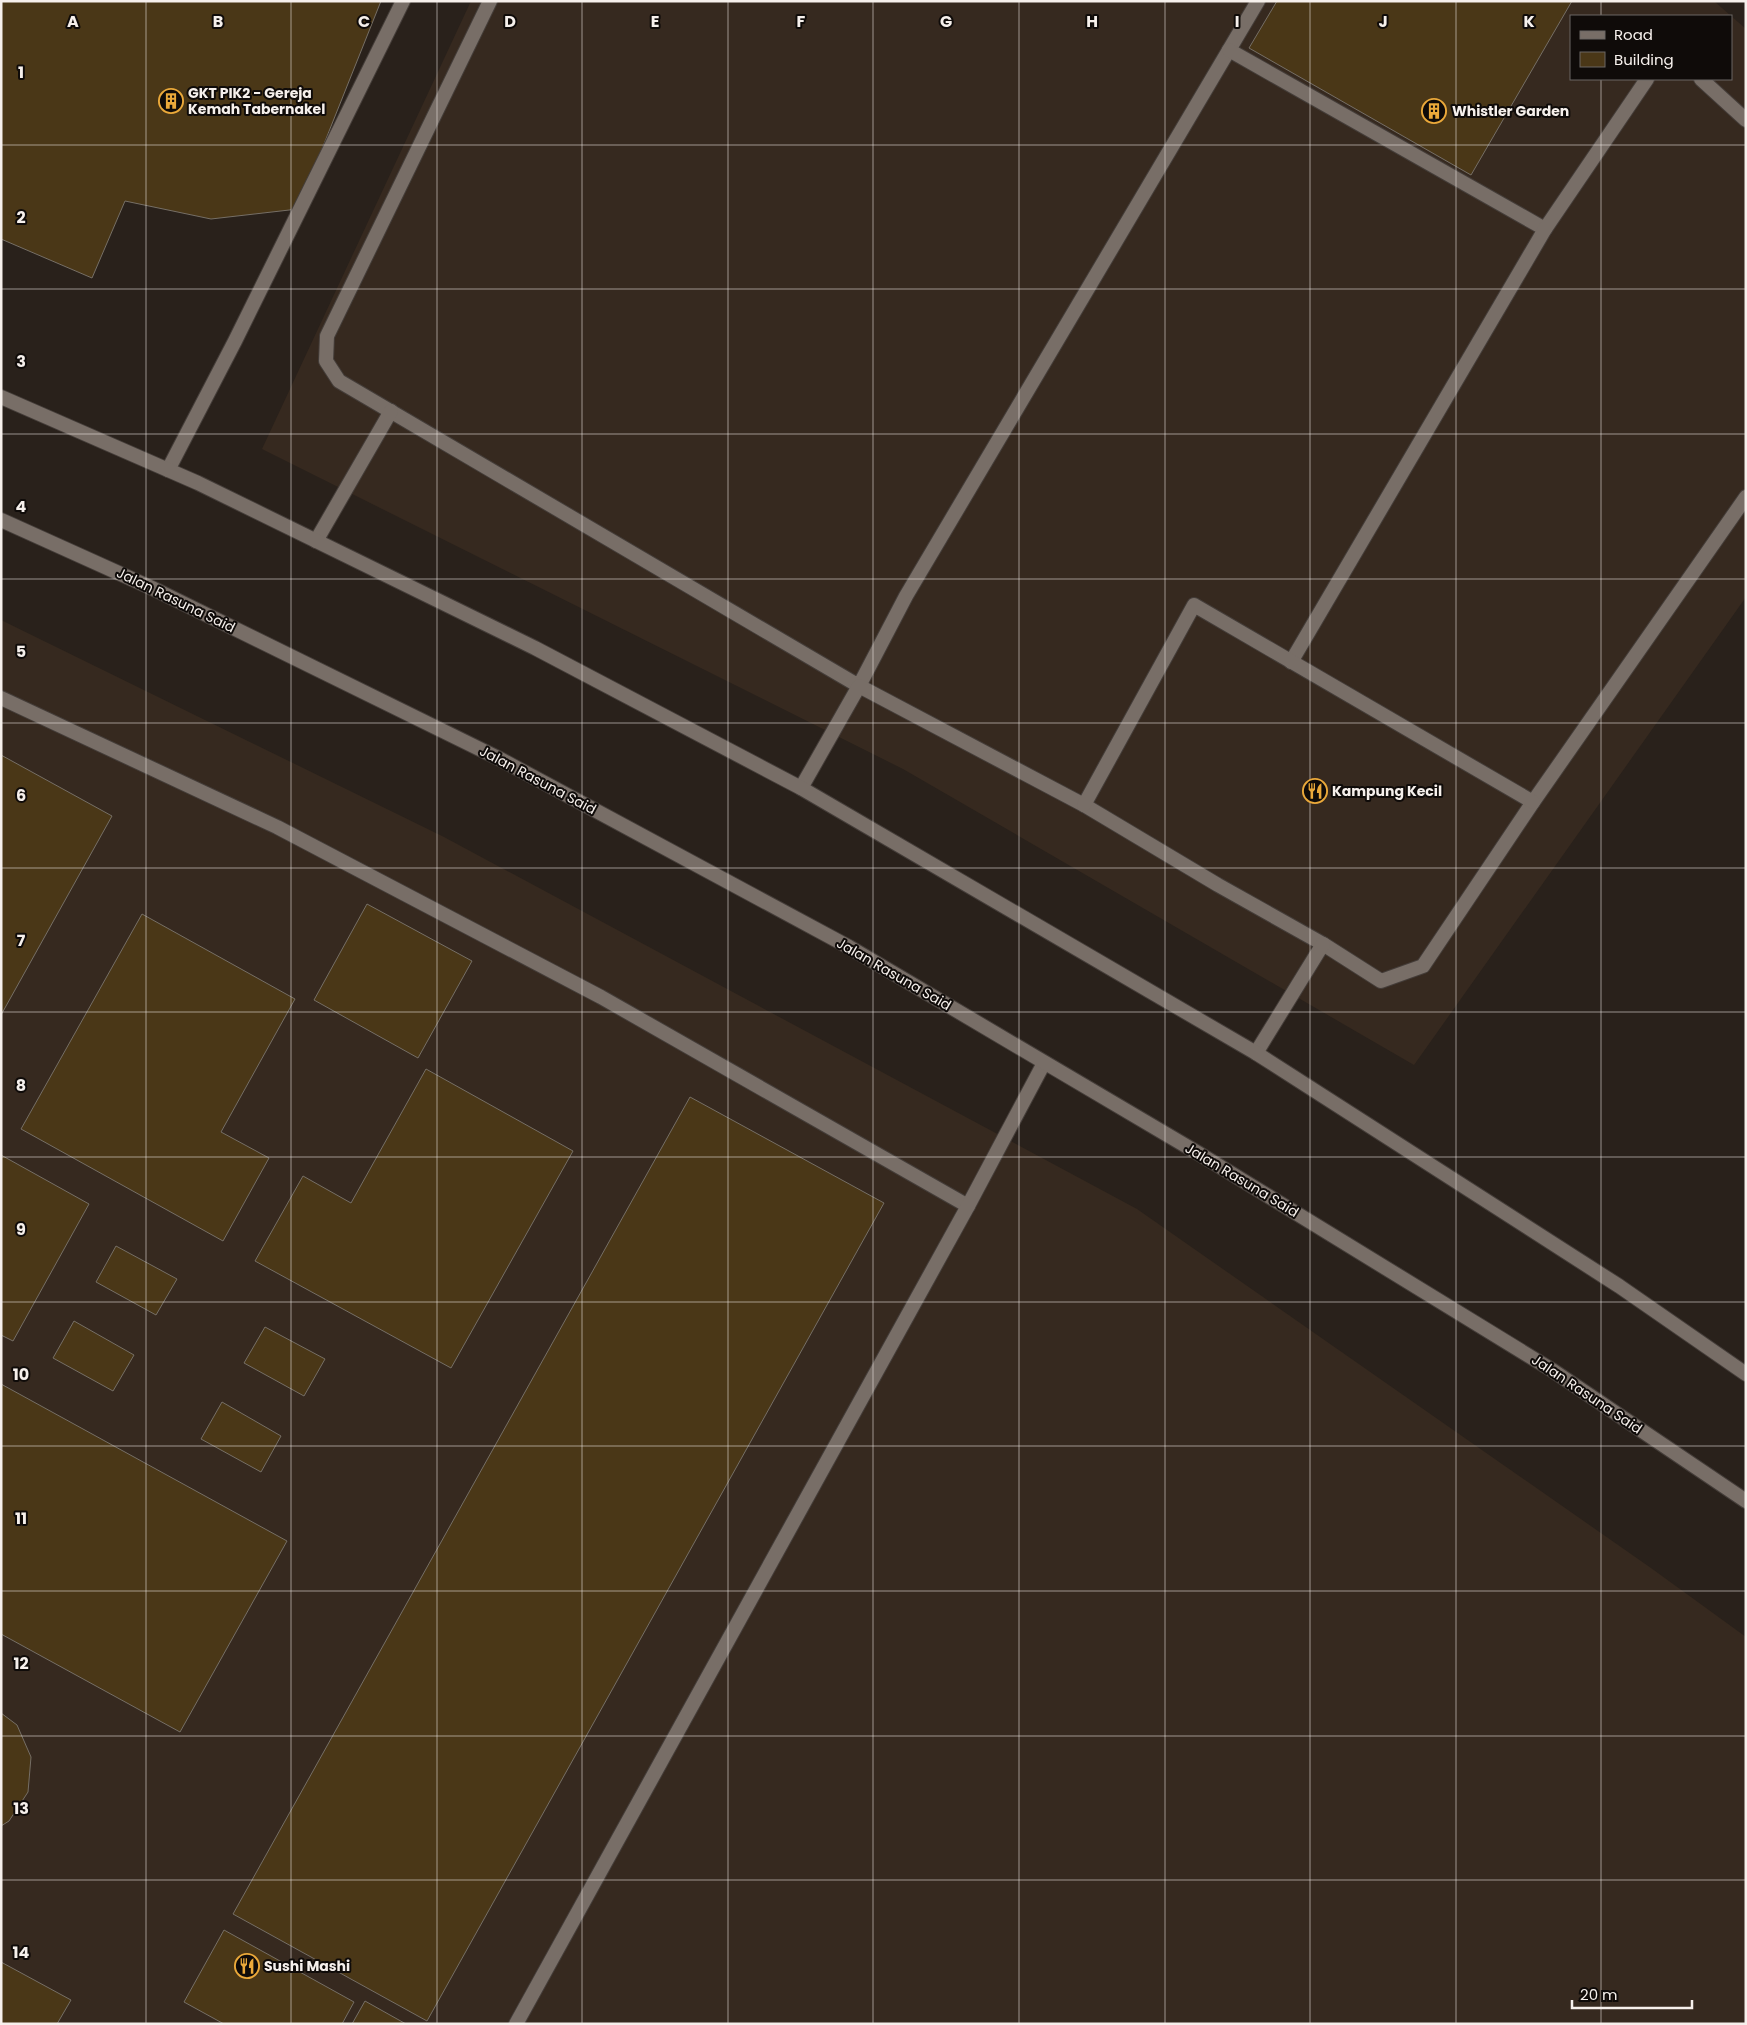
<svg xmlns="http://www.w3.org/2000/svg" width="1747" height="2025" font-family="Poppins,sans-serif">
<rect width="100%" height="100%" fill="#29211b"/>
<g fill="#36291f" fill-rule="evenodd">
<path d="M471,1h1243l32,28v568l-332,468 -511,-296 -641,-320zM1571,16h160v63h-160z"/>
<polygon points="1,620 444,837 1137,1209 1651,1568 1746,1637 1746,2024 1,2024"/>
</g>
<g fill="#4a3717" stroke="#766f66">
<polygon points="1,1 381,1 298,209 211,219 125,201 92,278 1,239"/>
<polygon points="1277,1 1572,1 1471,175 1249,48"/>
<polygon points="1,755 112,816 1,1015"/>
<polygon points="367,904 472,961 418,1058 314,1000"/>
<polygon points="142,914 295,999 221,1132 269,1158 223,1241 21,1129"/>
<polygon points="426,1069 573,1151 451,1368 255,1261 303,1176 351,1203"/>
<polygon points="690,1097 884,1203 427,2021 233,1914"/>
<polygon points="1,1155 89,1204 13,1341 1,1335"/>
<polygon points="116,1246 177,1279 156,1315 96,1282"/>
<polygon points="74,1321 134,1355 113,1391 53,1358"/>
<polygon points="265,1327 325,1359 304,1396 244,1363"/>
<polygon points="1,1384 287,1541 180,1732 1,1634"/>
<polygon points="222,1402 281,1436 261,1472 201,1439"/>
<polygon points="1,1713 17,1725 31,1757 28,1792 9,1821 1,1826"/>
<polygon points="224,1930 354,2002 342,2024 224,2024 184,2002"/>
<polygon points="1,1962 71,2000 57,2024 1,2024"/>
<polygon points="365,2001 406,2024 352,2024"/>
</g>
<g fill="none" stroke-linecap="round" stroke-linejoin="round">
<defs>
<g id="service">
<polyline points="490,1 327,336 326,361 339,381 859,686 906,596 1258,1"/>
<polyline points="1229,50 1545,229"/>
<polyline points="1701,79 1746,120"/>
<polyline points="168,470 235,341 403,1"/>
<polyline points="316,541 391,411"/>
<polyline points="1291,662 1545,229 1647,79"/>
<polyline points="1,698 277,827 601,997 968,1206"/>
<polyline points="801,788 859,686 1084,805 1218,885 1323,944 1381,981 1423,966 1533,802 1746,497"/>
<polyline points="1084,805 1194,605 1533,802"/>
<polyline points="1256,1053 1323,944"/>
<polyline points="516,2024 968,1206 1044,1063"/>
</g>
<g id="minor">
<polyline points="1,397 198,483 535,648 801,788 1256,1053 1619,1286 1746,1374"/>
<polyline points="1,520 154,589 500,759 849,947 1198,1153 1552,1370 1746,1501"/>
</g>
</defs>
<use href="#service" stroke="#443d39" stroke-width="16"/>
<use href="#minor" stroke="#443d39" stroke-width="16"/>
<use href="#service" stroke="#786e67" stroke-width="14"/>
<use href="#minor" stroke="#786e67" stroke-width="14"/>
</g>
<path fill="none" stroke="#f6f0ec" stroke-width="1" stroke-opacity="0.55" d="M146,1v2023M291,1v2023M437,1v2023M582,1v2023M728,1v2023M873,1v2023M1019,1v2023M1165,1v2023M1310,1v2023M1456,1v2023M1601,1v15M1601,79v1945M1,145h1745M1,289h1745M1,434h1745M1,579h1745M1,723h1745M1,868h1745M1,1012h1745M1,1157h1745M1,1302h1745M1,1446h1745M1,1591h1745M1,1736h1745M1,1880h1745"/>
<defs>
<symbol id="building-ring" viewBox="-11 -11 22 22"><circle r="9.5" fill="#0f0b09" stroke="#eba93a" stroke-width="1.5"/><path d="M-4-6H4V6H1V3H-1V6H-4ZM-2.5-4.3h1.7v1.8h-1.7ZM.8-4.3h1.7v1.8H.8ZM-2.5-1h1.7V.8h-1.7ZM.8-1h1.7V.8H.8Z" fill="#eba93a"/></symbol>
<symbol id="restaurant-ring" viewBox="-11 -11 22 22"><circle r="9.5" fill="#0f0b09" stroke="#eba93a" stroke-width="1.5"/><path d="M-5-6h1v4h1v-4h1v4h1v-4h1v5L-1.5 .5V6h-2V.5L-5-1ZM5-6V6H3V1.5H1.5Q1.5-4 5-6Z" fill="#eba93a"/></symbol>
</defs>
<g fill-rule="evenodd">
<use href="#building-ring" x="157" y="87" width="28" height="28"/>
<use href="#building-ring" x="1420" y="97" width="28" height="28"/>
<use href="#restaurant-ring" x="1301" y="777" width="28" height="28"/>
<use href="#restaurant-ring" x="233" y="1952" width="28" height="28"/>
</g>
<g text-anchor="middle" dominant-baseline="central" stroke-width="4" stroke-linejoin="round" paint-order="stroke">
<g font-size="14" font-weight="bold" fill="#f6f0ec" stroke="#0f0b09" text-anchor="start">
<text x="188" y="93">GKT PIK2 - Gereja<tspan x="188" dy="16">Kemah Tabernakel</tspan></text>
<text x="1452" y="111">Whistler Garden</text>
<text x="1332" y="791">Kampung Kecil</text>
<text x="264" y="1966">Sushi Mashi</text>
</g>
<g font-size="14" fill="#f6f0ec" stroke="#0f0b09">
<text transform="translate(176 600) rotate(26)">Jalan Rasuna Said</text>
<text transform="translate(538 780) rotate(28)">Jalan Rasuna Said</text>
<text transform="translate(894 974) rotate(30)">Jalan Rasuna Said</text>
<text transform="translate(1242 1180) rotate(31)">Jalan Rasuna Said</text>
<text transform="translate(1587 1394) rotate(34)">Jalan Rasuna Said</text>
</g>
</g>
<g font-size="16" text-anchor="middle" font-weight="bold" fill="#f6f0ec" stroke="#0f0b09" stroke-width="4" stroke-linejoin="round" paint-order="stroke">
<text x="73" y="27">A</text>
<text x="218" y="27">B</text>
<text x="364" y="27">C</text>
<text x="510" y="27">D</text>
<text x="655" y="27">E</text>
<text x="801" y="27">F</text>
<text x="946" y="27">G</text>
<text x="1092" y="27">H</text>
<text x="1237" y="27">I</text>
<text x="1383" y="27">J</text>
<text x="1529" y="27">K</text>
<text x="21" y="78">1</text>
<text x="21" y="223">2</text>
<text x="21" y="367">3</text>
<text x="21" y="512">4</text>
<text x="21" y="657">5</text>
<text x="21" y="801">6</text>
<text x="21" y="946">7</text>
<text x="21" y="1091">8</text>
<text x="21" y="1235">9</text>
<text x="21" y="1380">10</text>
<text x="21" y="1524">11</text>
<text x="21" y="1669">12</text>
<text x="21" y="1814">13</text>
<text x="21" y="1958">14</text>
</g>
<rect width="1747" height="2025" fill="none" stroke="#f6f0ec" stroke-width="5"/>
<rect x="1570" y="15" width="162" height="65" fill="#0f0b09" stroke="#6b6764"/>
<rect x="1580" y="31" width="25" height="8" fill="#786e67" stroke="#6b6764"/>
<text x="1614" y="40" font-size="15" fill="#f6f0ec">Road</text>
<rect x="1580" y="52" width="25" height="15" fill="#4a3717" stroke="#6b6764"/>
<text x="1614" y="65" font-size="15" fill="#f6f0ec">Building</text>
<path d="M1572 2000v8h120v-8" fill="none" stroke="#f6f0ec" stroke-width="2.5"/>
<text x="1580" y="2000" font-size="15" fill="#f6f0ec" stroke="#0f0b09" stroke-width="4" paint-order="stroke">20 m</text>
</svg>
